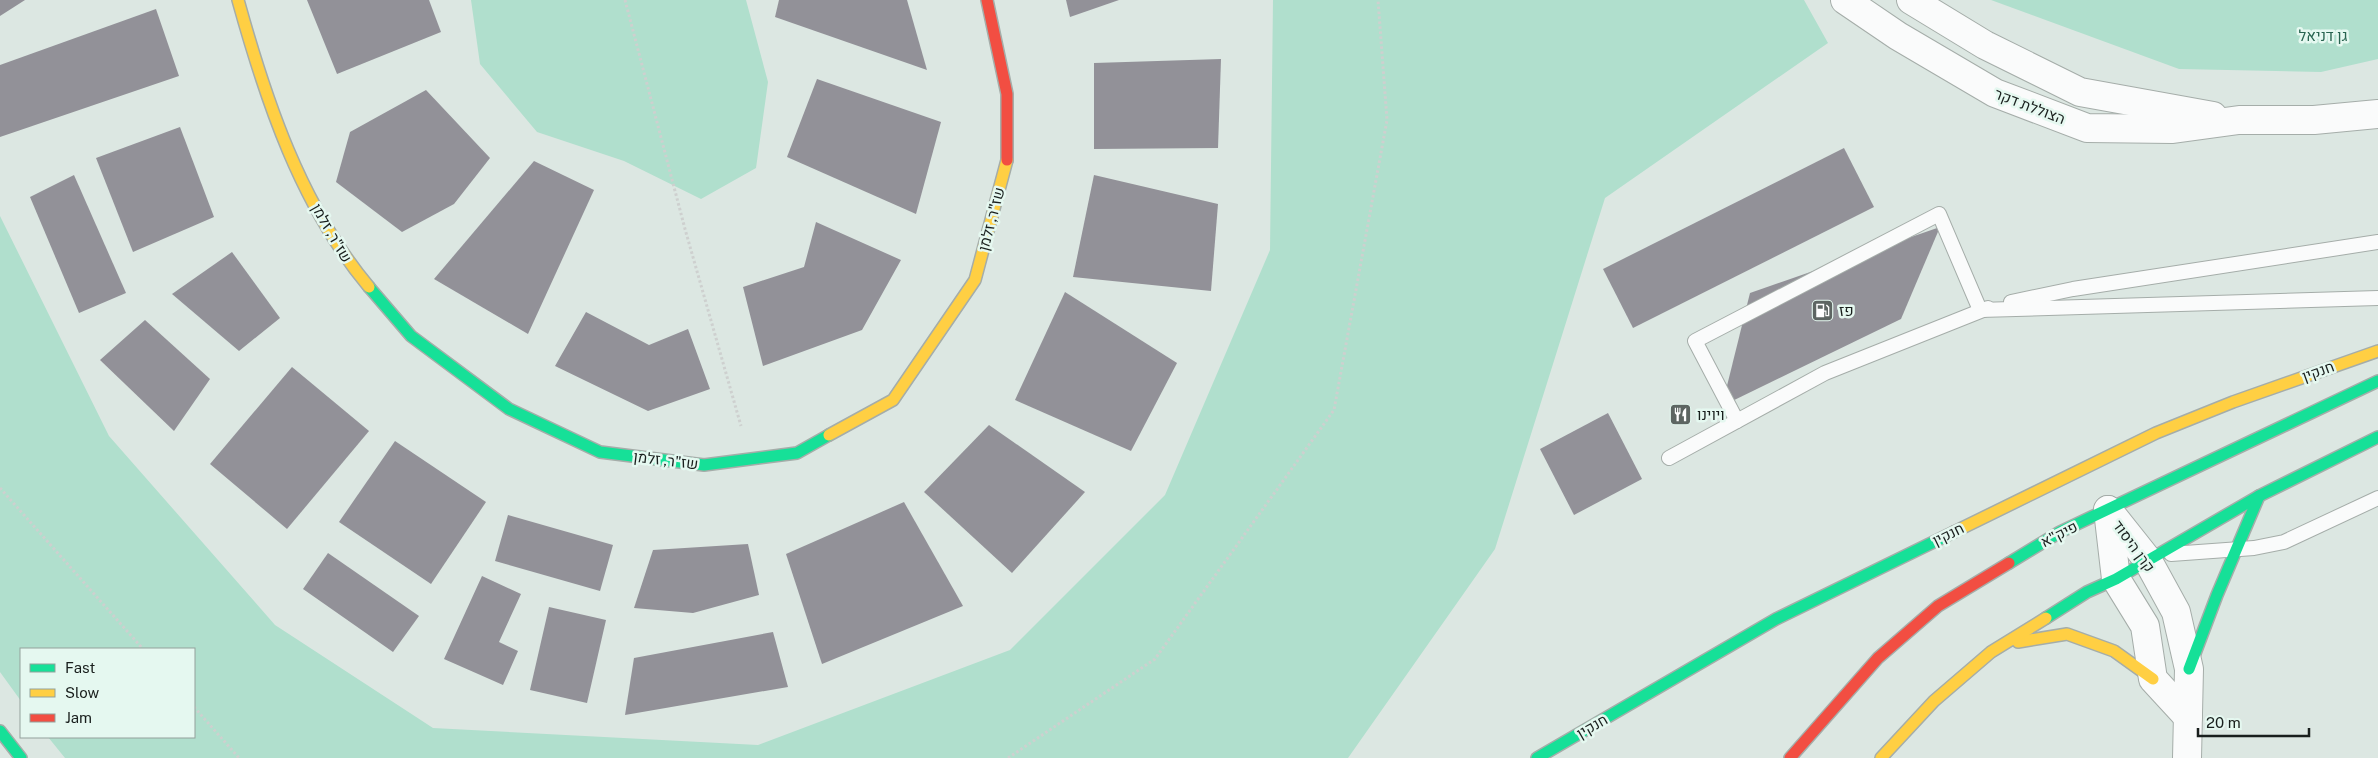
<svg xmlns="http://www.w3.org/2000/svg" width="2378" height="758" font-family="'Public Sans',Heebo,sans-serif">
<rect width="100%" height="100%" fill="#dce7e2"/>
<g fill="#b0dfcd">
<polygon points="471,0 746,0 768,82 756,168 701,199 624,161 537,132 480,64"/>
<polygon points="1273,0 1804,0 1828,43 1605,198 1495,549 1348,758 65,758 48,737 194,737 194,649 21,649 21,701 0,672 0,216 109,436 275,625 433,728 758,745 1010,650 1165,495 1270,250"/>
<polygon points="1991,0 2378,0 2378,59 2321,72 2179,69"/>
</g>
<g fill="#929198">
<polygon points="0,0 25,0 0,16"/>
<polygon points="307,0 429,0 441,32 337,74"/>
<polygon points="779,0 907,0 927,70 775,17"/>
<polygon points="1066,0 1119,0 1070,17"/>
<polygon points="156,9 179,76 0,137 0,65"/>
<polygon points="1221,59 1218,148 1094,149 1094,63"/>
<polygon points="817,79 941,122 916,214 787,157"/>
<polygon points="426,90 490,158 454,204 402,232 336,182 350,132"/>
<polygon points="180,127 214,217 133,252 96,158"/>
<polygon points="1844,148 1874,207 1633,328 1603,269"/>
<polygon points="534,161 594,190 528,334 434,279"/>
<polygon points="74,175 126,293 79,313 30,197"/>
<polygon points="1094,175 1218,204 1211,291 1073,277"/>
<polygon points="816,222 901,260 862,330 763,366 743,287 804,267"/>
<polygon points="1940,227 1901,319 1722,406 1750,293"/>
<polygon points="232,252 280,318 239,351 172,294"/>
<polygon points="1065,292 1177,363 1131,451 1015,400"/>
<polygon points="586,312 649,345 688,329 710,389 648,411 555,366"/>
<polygon points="145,320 210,379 174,431 100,360"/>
<polygon points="292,367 369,431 287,529 210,464"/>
<polygon points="1608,413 1642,479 1574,515 1540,449"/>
<polygon points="989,425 1085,492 1012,573 924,492"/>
<polygon points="395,441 486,502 431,584 339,522"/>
<polygon points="904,502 963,606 822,664 786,554"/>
<polygon points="508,515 613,545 600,591 495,561"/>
<polygon points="748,544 759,595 693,613 634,608 653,550"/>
<polygon points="328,553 419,616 393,652 303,589"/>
<polygon points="482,576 521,594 499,642 518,651 503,685 444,659"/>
<polygon points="549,607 606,620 587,703 530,690"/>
<polygon points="773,632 788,687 625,715 634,658"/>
</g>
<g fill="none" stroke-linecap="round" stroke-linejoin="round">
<defs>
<g id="lane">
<polyline points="2011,302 2073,289 2378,242"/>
<polyline points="1737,421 1695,341 1939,214 1980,310 2378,298"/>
<polyline points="1669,458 1825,373 1988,308"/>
<polyline points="2171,554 2254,548 2284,542 2378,498"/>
</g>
<g id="street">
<polyline points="1845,0 1898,36 1995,93 2087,128 2173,129 2239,120 2314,120 2378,114"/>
<polyline points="1911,0 1985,45 2080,92 2213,116"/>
<polyline points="2108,510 2147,559 2176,612 2189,669 2187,758"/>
<polyline points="2108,510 2116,579 2145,626 2153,679 2188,717"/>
</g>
<g id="fast">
<polyline points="369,287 411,336 509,409 600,452 704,465 797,453 829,435"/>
<polyline points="2009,563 2060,532 2378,381"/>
<polyline points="2046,618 2087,592 2116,579 2259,496 2378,437"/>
<polyline points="2189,669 2217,595 2259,496"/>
<polyline points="0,731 21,758"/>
<polyline points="1537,758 1776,619 1954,532"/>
</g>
<g id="slow">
<path d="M238,0c28,101 63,206 131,287"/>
<polyline points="829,435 893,400 975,280 1007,160"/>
<polyline points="1954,532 2156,433 2233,402 2378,351"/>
<polyline points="2018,642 2067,634 2114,651 2153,679"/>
<polyline points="1881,758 1934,701 1991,652 2046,618"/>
</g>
<g id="jam">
<polyline points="987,0 1007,94 1007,160"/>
<polyline points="1790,758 1878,658 1938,606 2009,563"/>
</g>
</defs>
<use href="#lane" stroke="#a5ada9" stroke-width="16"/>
<use href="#street" stroke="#a5ada9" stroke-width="30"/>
<use href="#fast" stroke="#a5ada9" stroke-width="14"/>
<use href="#slow" stroke="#a5ada9" stroke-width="14"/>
<use href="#jam" stroke="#a5ada9" stroke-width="14"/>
<g stroke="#ced0cf" stroke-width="3" stroke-dasharray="2.5 2.5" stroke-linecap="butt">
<polyline points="625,0 685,229 741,426"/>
<polyline points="0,488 143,649"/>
<polyline points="194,707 239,758"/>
<polyline points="1008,758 1155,659 1334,410 1387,120 1378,0"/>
</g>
<use href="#lane" stroke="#fafbfb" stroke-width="14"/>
<use href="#street" stroke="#fafbfb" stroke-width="28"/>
<use href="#fast" stroke="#16e098" stroke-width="11"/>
<use href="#slow" stroke="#ffcf43" stroke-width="11"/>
<use href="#jam" stroke="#f24e42" stroke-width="11"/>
</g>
<defs>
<symbol id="fuel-square" viewBox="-11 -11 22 22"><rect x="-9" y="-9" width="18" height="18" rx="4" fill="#5d6562" stroke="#e5f8f0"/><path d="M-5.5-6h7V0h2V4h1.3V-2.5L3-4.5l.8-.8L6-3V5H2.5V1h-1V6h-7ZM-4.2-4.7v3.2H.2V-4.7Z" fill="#fff"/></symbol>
<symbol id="restaurant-square" viewBox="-11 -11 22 22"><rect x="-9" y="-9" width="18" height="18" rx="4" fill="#5d6562" stroke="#e5f8f0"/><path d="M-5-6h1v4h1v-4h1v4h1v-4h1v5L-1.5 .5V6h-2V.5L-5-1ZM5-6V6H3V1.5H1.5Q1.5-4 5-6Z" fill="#fff"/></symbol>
</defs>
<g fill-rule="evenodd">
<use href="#fuel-square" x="1810" y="298" width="25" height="25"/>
<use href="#restaurant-square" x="1668" y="402" width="25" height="25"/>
</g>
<g text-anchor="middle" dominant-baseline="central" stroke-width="5" stroke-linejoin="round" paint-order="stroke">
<g font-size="15" fill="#286450" stroke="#e5f8f0">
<text x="2323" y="35">גן דניאל</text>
</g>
<g font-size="15" fill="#191f1d" stroke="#e5f8f0">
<text transform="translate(2030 106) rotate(21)">הצוללת דקר</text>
<text transform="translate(991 219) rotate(-75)">שז"ר, זלמן</text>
<text transform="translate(332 233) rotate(60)">שז"ר, זלמן</text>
<text transform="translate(2318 371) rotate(-20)">חנקין</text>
<text transform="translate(666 460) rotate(7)">שז"ר, זלמן</text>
<text transform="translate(1948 534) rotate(-26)">חנקין</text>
<text transform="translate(2059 534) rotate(-27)">פיק"א</text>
<text transform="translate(2134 546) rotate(54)">קרן היסוד</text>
<text transform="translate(1592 726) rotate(-30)">חנקין</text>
</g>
<g font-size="15" fill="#191f1d" stroke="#e5f8f0" text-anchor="start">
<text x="1839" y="310">פז</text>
<text x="1697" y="414">ויוינו</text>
</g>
</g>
<rect x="20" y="648" width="175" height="90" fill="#e5f8f0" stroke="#93a19c"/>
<rect x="30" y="664" width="25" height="8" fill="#16e098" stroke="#93a19c"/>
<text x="65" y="673" font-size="15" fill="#191f1d">Fast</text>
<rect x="30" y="689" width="25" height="8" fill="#ffcf43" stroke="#93a19c"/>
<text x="65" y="698" font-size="15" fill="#191f1d">Slow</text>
<rect x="30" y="714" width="25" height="8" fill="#f24e42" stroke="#93a19c"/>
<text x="65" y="723" font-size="15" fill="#191f1d">Jam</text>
<path d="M2198 728v8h111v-8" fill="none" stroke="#191f1d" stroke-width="2.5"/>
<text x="2206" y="728" font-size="15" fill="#191f1d" stroke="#e5f8f0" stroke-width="4" paint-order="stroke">20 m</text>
</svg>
